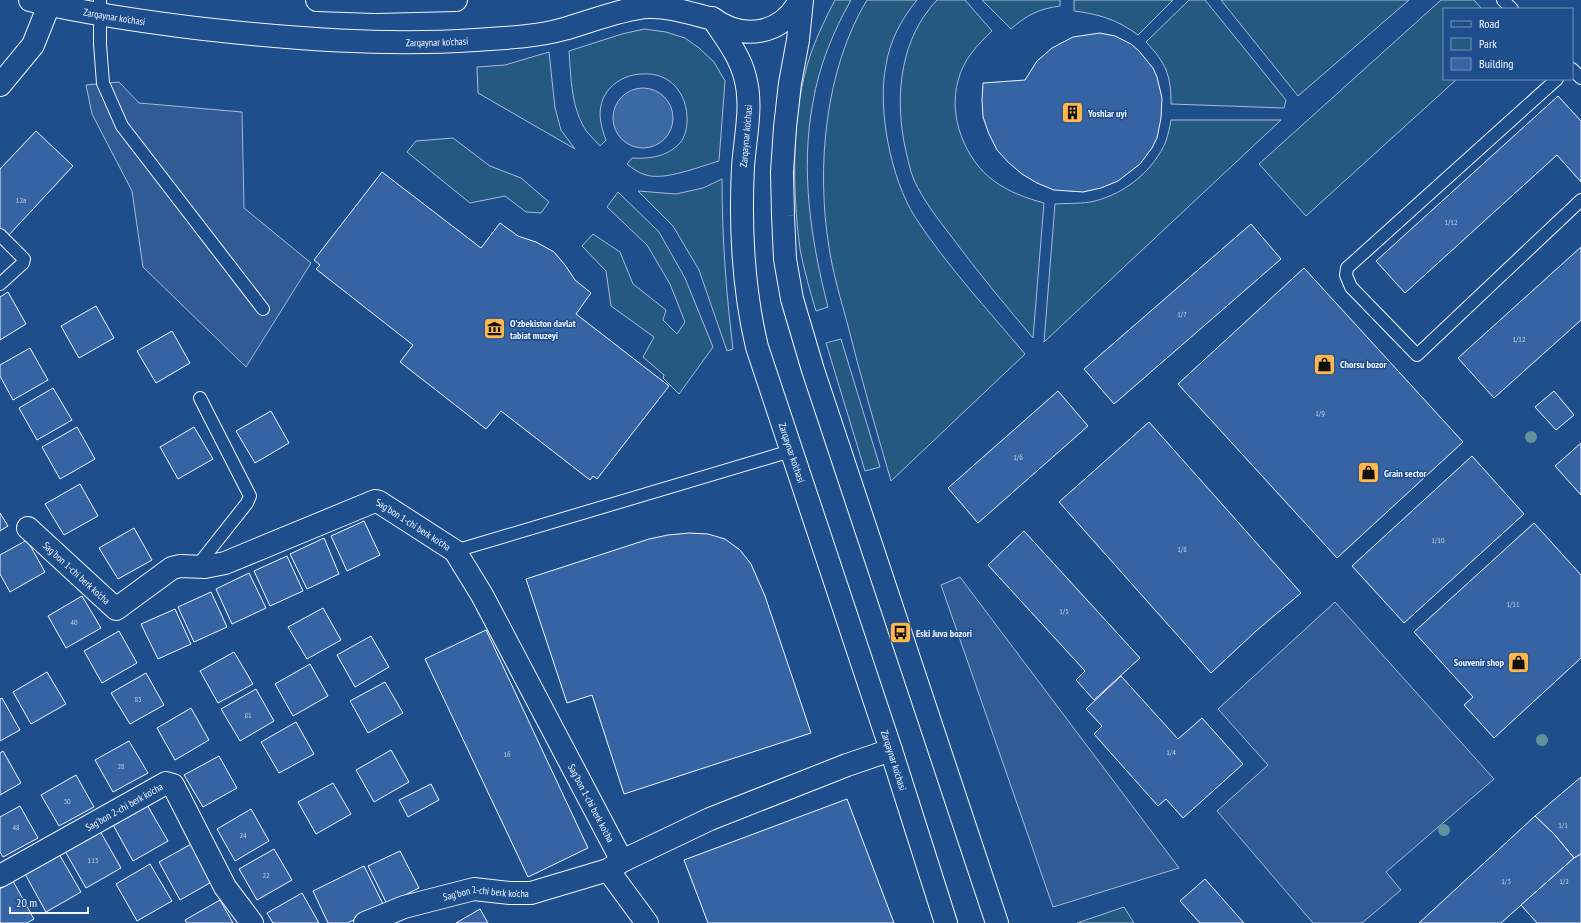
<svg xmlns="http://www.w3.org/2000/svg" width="1581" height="923" font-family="'PT Sans Narrow',sans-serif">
<rect width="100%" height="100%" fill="#1f4e8c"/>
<g fill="#245a82" stroke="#a8bbd7">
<path d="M835,0h16c-18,32 -32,66 -38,102 -13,68 -2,139 15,205l-12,4c-6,-20 -12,-41 -16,-62 -8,-60 -9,-138 11,-196 7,-19 15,-36 24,-53z"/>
<path d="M867,0h50c-16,20 -27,40 -31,65 -9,44 5,114 29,152 32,49 73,93 110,137l-134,127c-15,-52 -30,-103 -43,-155 -7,-26 -15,-52 -19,-79 -13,-79 -4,-178 38,-247z"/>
<path d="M937,0h28l27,31c-15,14 -29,29 -34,50 -10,35 7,79 36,100 15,11 32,17 50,22l-11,135c-28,-33 -56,-67 -82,-102 -13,-17 -28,-36 -37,-56 -5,-12 -7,-25 -10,-38 -9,-50 -3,-104 33,-142z"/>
<path d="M982,0h78v6c-22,3 -33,9 -49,23z"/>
<path d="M1074,0h99l-35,35c-20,-15 -39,-21 -64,-24z"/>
<path d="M1189,0h16l81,100 -2,8 -113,-4c0,-29 -5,-41 -25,-62z"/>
<polygon points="1221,0 1409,0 1298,96"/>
<polygon points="1441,0 1474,0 1482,9 1444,9 1444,79 1457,79 1306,216 1259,164"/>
<path d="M644,29l22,3 19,6 14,10 15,14 11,19 -6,80c-18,5 -54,20 -73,14 -7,-2 -13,-6 -19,-11l5,-6c17,1 35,-1 48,-15 5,-6 7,-15 7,-22 1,-27 -17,-49 -44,-47 -13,0 -24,5 -33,14 -14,16 -11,34 -4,52l-6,6c-4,-5 -9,-9 -13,-14 -16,-23 -16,-54 -18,-81l53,-17z"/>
<polygon points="549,52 555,108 561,130 575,149 478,93 477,67 505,65"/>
<path d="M1171,120h110l-237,222 11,-138c13,-1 28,0 40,-3 31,-8 59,-31 71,-60 2,-7 4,-14 5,-21z"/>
<polygon points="453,138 490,166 521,178 549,202 541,213 526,212 505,196 470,203 407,152 416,141"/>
<path d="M722,179c0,57 4,113 11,170l-6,2 -28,-81 -26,-44 -35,-35 38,3 27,-6z"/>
<polygon points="618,192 659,232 685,278 713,347 679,394 663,378 664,375 643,357 654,337 611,306 606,271 582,246 593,234 620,252 633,284 666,310 663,320 677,334 685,322 670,284 647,245 607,207"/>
<polygon points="841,339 880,467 865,471 826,343"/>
<polygon points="1124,907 1134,923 1077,923"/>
</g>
<g fill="#305b95" stroke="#a8bbd7">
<polygon points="119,82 139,103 242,112 244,208 311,263 246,367 143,267 132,191 92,114 86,85"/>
<polygon points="960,577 1179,868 1053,907 941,585"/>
<polygon points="1335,602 1494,779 1386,872 1401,890 1362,923 1313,923 1217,811 1268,765 1218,709"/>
</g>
<circle fill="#3b69a3" stroke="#a8bbd7" cx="643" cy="118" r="30"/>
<g fill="#3563a3" stroke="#f2f6ff">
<polygon points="1100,33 1115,36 1131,44 1139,51 1153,68 1157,77 1162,98 1161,118 1157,138 1152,148 1140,164 1118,181 1101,188 1083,192 1054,190 1037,183 1022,174 1009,163 997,150 989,134 983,117 982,100 983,83 1025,80 1037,61 1052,48 1073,37"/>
<polygon points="1558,96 1581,121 1581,182 1557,155 1405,293 1376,261"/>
<polygon points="36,131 73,166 7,237 0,230 0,169"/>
<polygon points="382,172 481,248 500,223 518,236 536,242 554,252 565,265 575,280 591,293 576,314 669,386 597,479 593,476 590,480 501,411 486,429 400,362 413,345 316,269 320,265 314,260"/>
<polygon points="1251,224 1281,259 1114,404 1084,369"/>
<polygon points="1581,247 1581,320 1494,398 1458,358"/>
<polygon points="1304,268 1463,442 1337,558 1178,384"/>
<polygon points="8,292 26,324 0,340 0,297"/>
<polygon points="96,306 114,338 79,358 61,326"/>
<polygon points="172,331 190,363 156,383 137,351"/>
<polygon points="30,348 48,380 13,400 0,376 0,365"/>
<polygon points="53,388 72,420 37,440 19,408"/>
<polygon points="1058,391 1088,426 978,523 948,488"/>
<polygon points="1554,391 1574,415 1556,430 1535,407"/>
<polygon points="271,411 289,443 255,463 236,431"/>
<polygon points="1149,422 1301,593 1256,631 1211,673 1059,502"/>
<polygon points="77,427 95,459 60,479 42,447"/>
<polygon points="194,427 213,459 178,479 160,447"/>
<polygon points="1581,443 1581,495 1555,466"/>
<polygon points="1472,456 1524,514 1404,623 1352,566"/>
<polygon points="80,484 98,516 64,535 45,504"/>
<polygon points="0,513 8,526 0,531"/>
<polygon points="364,521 380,555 347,571 331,536"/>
<polygon points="1534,523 1581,575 1581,658 1494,738 1464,705 1473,697 1414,632"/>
<polygon points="134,528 152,560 118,579 99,548"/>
<polygon points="1024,531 1140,658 1094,700 1076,680 1085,671 988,565"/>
<polygon points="689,533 708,534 725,539 740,550 751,564 765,596 811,733 624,794 592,695 567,703 526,579 649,539 668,535"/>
<polygon points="324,538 339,574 307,589 290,554"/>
<polygon points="27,540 45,572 10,592 0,574 0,555"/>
<polygon points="287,556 303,591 270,606 254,571"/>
<polygon points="249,573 266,608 232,624 216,589"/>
<polygon points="211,592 227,627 194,642 178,607"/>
<polygon points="82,596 101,628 66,648 48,616"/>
<polygon points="323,608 341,640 307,659 288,627"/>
<polygon points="175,609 191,644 158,659 141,624"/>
<polygon points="486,630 588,848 528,877 425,659"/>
<polygon points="119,631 137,663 102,683 84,651"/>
<polygon points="371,636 389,667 355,687 337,655"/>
<polygon points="234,652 253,684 218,703 200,671"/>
<polygon points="310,664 328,696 293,716 275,684"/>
<polygon points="47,672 66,704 31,724 13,692"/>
<polygon points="146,673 164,705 130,724 111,693"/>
<polygon points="1121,676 1178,739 1202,718 1243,764 1183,818 1166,799 1158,806 1094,734 1102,726 1086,709"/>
<polygon points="385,682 403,713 368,733 350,701"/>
<polygon points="256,689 274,721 240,741 221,709"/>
<polygon points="2,698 20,730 0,741 0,699"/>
<polygon points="191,708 209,740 175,760 157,728"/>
<polygon points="296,722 314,754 279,773 261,742"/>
<polygon points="129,741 148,773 113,792 95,760"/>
<polygon points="391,750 409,782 374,802 356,770"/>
<polygon points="3,751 21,783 0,795 0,753"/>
<polygon points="219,756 237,788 203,807 184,775"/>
<polygon points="76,775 94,807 59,826 41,795"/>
<polygon points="1581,777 1581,854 1574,858 1554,834 1535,816"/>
<polygon points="333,783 351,814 316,834 298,802"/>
<polygon points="431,784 439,800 408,817 399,800"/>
<polygon points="847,799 894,923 708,923 684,860"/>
<polygon points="146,803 168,841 133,861 112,823"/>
<polygon points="20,806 38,838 3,857 0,852 0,817"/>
<polygon points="251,809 269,841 235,861 217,829"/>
<polygon points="1535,816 1554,834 1574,858 1501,923 1419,923"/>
<polygon points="100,831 121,868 86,888 65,851"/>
<polygon points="193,843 215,880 180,900 159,862"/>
<polygon points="274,849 292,880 257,900 239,869"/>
<polygon points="400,851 419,888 387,904 368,866"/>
<polygon points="59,854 81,892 46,912 25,874"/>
<polygon points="1581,854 1581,923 1537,923 1521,905 1574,858"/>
<polygon points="150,864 172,901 137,921 116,884"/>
<polygon points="364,866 384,906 347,923 328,923 313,891"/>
<polygon points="1205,879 1244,923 1200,923 1180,901"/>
<polygon points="13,881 34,919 27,923 0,923 0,889"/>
<polygon points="302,893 319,923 273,923 267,913"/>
<polygon points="220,900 233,923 187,923 185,920"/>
<polygon points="480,909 488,923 456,923"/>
</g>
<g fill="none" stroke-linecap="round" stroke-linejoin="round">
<defs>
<g id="service">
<polyline points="100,0 100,44 103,83 122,126 263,309"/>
<polyline points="1503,0 1512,9"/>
<polyline points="1572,69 1581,78"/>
<polyline points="1557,79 1347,268 1346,275 1351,287 1417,355 1581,200"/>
<polyline points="0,235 24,259 23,263 0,284"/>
<polyline points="455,551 791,451"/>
<polyline points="198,565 247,503 250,496 200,398"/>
</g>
<g id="minor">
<polyline points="0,85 33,45 49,5"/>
<path id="s1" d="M28,528l88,81 56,-41 8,-2 25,1 20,-4 150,-62 4,1 76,49 27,44 140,266"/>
<polyline points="608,870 647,923"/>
<path id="s2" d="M0,876l166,-93 7,2 52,102 27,36"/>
<path id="s3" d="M365,923l39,-16 70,-18 36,4h21l77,-23 14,-9 88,-42 137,-54 44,-15"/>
</g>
<g id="primary">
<path id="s4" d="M30,0c57,14 116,22 174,29 90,10 181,17 271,11 30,-2 60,-3 89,-11 25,-7 60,-21 84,-22 22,-1 44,7 65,12 12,18 27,37 32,58 8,29 0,60 -2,90 -3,60 0,121 14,180l134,403 55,173"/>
<polyline points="317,0 376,2 456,0"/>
<polyline points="802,0 798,40 790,83 785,127 782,172 783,216 785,259 792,299 813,370 997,923"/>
<path d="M712,18c31,23 70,17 88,-18"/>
</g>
</defs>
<use href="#service" stroke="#f2f6ff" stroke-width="14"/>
<use href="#minor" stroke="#f2f6ff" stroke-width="24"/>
<use href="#primary" stroke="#f2f6ff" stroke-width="24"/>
<use href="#service" stroke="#1f4e8c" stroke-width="12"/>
<use href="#minor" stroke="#1f4e8c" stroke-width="22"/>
<use href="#primary" stroke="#1f4e8c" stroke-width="22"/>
</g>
<g fill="#61919a">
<circle cx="1531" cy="437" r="6"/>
<circle cx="1542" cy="740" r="6"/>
<circle cx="1444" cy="830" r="6"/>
</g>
<defs>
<symbol id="building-square" viewBox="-11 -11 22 22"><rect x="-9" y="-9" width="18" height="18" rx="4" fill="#ffb74d" stroke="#1f4e8c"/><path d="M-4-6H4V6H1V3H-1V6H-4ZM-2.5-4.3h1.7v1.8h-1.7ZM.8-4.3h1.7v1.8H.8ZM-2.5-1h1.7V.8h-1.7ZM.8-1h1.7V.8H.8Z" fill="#111"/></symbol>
<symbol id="museum-square" viewBox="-11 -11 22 22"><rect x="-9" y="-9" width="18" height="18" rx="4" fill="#ffb74d" stroke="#1f4e8c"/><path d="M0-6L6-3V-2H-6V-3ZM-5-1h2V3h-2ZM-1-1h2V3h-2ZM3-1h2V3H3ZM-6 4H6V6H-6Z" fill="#111"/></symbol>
<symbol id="shop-square" viewBox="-11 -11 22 22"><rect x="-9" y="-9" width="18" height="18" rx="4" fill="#ffb74d" stroke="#1f4e8c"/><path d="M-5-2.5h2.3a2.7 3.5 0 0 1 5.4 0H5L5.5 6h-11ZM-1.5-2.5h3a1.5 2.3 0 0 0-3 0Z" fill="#111"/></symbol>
<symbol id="bus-square" viewBox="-11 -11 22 22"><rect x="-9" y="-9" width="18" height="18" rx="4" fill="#ffb74d" stroke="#1f4e8c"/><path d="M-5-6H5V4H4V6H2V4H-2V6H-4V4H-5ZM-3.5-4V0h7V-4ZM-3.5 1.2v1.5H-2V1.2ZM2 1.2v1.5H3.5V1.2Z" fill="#111"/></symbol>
</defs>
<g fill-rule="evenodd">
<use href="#building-square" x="1060" y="100" width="25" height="25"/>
<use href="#museum-square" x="482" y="316" width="25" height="25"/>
<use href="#shop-square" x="1312" y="352" width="25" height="25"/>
<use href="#shop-square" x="1356" y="460" width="25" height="25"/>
<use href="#bus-square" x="888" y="620" width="25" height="25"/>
<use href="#shop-square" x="1506" y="650" width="25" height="25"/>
</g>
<g text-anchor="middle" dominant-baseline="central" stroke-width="3" stroke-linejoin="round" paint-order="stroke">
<g font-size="8" fill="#c3d1e8">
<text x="21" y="200">12a</text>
<text x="1451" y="222">1/12</text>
<text x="1182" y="314">1/7</text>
<text x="1519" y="339">1/12</text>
<text x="1320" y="413">1/9</text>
<text x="1018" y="457">1/6</text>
<text x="1438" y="540">1/10</text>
<text x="1182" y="549">1/8</text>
<text x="1513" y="604">1/11</text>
<text x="1064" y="611">1/5</text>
<text x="74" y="622">40</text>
<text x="138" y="699">85</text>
<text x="248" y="715">81</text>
<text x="1171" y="752">1/4</text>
<text x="507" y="754">16</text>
<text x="121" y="766">28</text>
<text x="67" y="801">30</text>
<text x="1563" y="825">1/1</text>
<text x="16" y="827">48</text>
<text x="243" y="835">24</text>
<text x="93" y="860">113</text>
<text x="266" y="875">22</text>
<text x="1506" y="881">1/3</text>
<text x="1564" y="881">1/2</text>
</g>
<g font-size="10" fill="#f2f6ff" stroke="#1f4e8c">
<text stroke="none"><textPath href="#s4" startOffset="86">Zarqaynar ko'chasi</textPath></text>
<text stroke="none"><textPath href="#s4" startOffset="410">Zarqaynar ko'chasi</textPath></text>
<text transform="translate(746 136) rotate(-85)">Zarqaynar ko'chasi</text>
<text stroke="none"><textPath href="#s4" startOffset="1141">Zarqaynar ko'chasi</textPath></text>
<text stroke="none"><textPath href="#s1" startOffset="450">Sag'bon 1-chi berk ko'cha</textPath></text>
<text stroke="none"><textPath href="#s1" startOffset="66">Sag'bon 1-chi berk ko'cha</textPath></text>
<text stroke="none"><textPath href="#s4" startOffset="1465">Zarqaynar ko'chasi</textPath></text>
<text stroke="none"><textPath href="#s1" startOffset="786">Sag'bon 1-chi berk ko'cha</textPath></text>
<text stroke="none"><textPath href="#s2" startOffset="142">Sag'bon 2-chi berk ko'cha</textPath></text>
<text stroke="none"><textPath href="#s3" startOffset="126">Sag'bon 2-chi berk ko'cha</textPath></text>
</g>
<g font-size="10" font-weight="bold" fill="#f2f6ff" stroke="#1f4e8c" text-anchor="start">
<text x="1088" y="113">Yoshlar uyi</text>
<text x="510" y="323">O'zbekiston davlat<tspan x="510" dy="12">tabiat muzeyi</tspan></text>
<text x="1340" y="364">Chorsu bozor</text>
<text x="1384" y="473">Grain sector</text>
<text x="916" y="633">Eski Juva bozori</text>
<text x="1504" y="662" text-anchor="end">Souvenir shop</text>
</g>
</g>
<rect x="1443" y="8" width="130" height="72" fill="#1f4e8c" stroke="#7391ba"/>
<rect x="1451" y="21" width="20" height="6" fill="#1f4e8c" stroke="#7391ba"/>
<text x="1479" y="28" font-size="12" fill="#f2f6ff">Road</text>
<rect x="1451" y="38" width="20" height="12" fill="#245a82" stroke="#7391ba"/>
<text x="1479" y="48" font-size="12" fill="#f2f6ff">Park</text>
<rect x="1451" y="58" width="20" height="12" fill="#3563a3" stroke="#7391ba"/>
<text x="1479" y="68" font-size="12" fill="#f2f6ff">Building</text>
<path d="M10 907v6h78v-6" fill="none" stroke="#f2f6ff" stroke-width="2"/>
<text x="16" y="907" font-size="12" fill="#f2f6ff" stroke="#1f4e8c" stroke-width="3" paint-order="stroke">20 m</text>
</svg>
